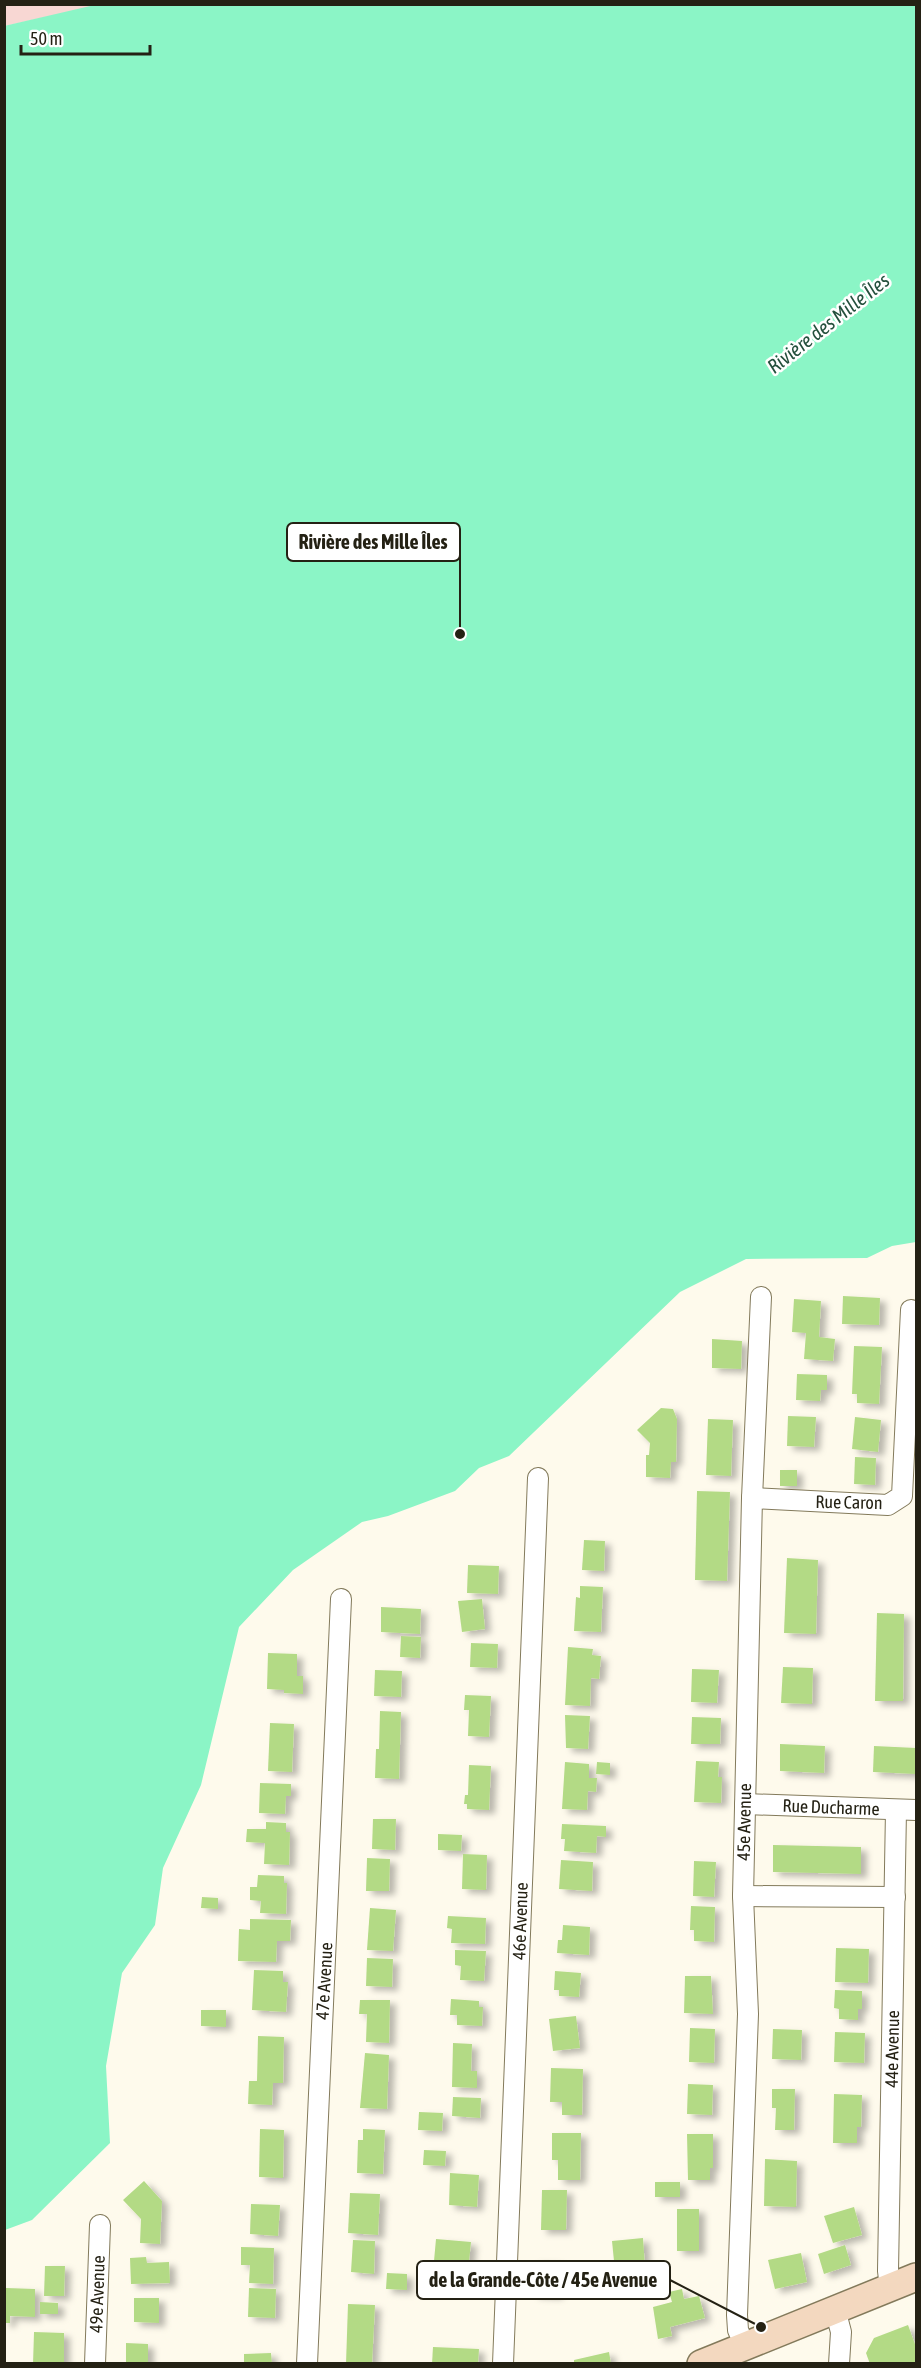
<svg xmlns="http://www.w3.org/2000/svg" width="921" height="2368" font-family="'Asap Condensed',sans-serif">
<defs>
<filter id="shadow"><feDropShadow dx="6" dy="4" stdDeviation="3" flood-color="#0004"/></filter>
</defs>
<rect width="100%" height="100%" fill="#fefaec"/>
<polygon fill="#f8d7d3" points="5,4 99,5 5,26"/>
<polygon fill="#8bf5c6" points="99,4 916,5 916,1242 892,1246 867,1258 746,1259 680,1292 509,1456 479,1468 455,1491 388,1516 362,1522 293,1570 239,1627 201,1785 163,1868 155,1925 122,1973 106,2066 110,2143 32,2220 5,2230 4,26"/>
<g fill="#b3da85" filter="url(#shadow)">
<polygon points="843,1296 880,1298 879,1325 842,1324"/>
<polygon points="794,1299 821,1301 819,1337 835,1339 833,1361 804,1359 806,1333 792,1332"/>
<polygon points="712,1339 742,1341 741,1369 712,1368"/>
<polygon points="854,1346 882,1347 879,1404 857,1403 857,1394 852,1394"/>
<polygon points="797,1374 827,1375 827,1390 821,1390 820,1401 796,1400"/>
<polygon points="661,1408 673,1409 677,1419 676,1462 671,1462 670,1478 646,1477 646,1455 649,1455 650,1443 637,1430"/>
<polygon points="788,1416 816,1417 814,1447 787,1446"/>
<polygon points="855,1417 881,1420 878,1452 852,1449"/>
<polygon points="708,1419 733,1420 731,1476 706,1475"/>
<polygon points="855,1457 876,1458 875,1485 854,1484"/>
<rect x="780" y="1470" width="17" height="16"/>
<polygon points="697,1491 730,1492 727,1581 695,1580"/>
<polygon points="584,1540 605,1541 604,1571 582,1570"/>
<polygon points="787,1558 818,1560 816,1634 784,1633"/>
<polygon points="468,1565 499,1566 498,1594 467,1593"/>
<polygon points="580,1586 603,1587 601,1632 574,1631 576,1597 580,1598"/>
<polygon points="482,1599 485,1629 462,1632 458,1601"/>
<polygon points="381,1607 421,1609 420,1634 381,1632"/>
<polygon points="877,1613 904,1614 903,1701 875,1701"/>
<polygon points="401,1636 421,1637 420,1658 400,1657"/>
<polygon points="471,1643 498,1644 497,1668 470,1667"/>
<polygon points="568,1647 593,1649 592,1655 601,1656 599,1679 591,1678 590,1706 565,1705"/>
<polygon points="268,1653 297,1654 297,1676 303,1676 303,1694 284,1693 284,1690 267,1689"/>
<polygon points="783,1667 813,1668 812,1704 781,1703"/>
<polygon points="692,1669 719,1670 717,1703 691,1702"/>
<polygon points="375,1670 402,1671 401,1697 374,1696"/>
<polygon points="465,1695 491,1696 489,1737 468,1736 469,1710 464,1710"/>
<polygon points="380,1711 401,1712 399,1779 375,1778 376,1749 379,1749"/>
<polygon points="565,1715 590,1716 588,1749 566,1748"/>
<polygon points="692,1717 721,1718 720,1744 691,1744"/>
<polygon points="270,1723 294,1724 292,1772 268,1771"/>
<polygon points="780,1744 825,1746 824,1773 780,1771"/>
<polygon points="874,1746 916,1748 916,1774 873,1772"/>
<polygon points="696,1761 719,1762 718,1777 722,1777 721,1803 694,1802"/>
<polygon points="565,1762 589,1764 589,1778 597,1778 596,1792 588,1791 587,1810 562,1809"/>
<polygon points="597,1762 610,1763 610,1775 596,1774"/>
<polygon points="469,1765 491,1766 489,1810 467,1809 467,1804 464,1804 465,1795 468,1795"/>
<polygon points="260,1783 291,1784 291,1796 286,1796 285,1814 259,1813"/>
<polygon points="373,1819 396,1819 395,1850 372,1849"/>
<polygon points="266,1822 286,1823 286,1832 290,1832 289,1865 264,1864 265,1843 246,1842 247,1829 266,1829"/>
<polygon points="562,1824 606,1826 606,1837 597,1836 596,1853 564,1851 565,1839 561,1839"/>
<polygon points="438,1834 462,1835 461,1851 438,1850"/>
<polygon points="773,1845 861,1847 861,1874 773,1872"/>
<polygon points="463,1854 487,1855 486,1890 462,1889"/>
<polygon points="367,1858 390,1859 389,1891 366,1891"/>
<polygon points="561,1860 593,1862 592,1891 559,1889"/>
<polygon points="694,1861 716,1862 714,1897 693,1896"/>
<polygon points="258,1875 284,1876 284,1883 287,1883 286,1914 260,1913 261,1901 250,1900 250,1887 257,1887"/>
<polygon points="202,1897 218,1898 218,1909 201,1908"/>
<polygon points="691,1906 715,1907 714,1942 694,1941 694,1930 690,1930"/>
<polygon points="370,1908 396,1910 393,1951 367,1950"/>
<polygon points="448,1916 486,1918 485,1944 451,1943 452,1929 447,1928"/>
<polygon points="250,1919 291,1920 290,1941 277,1941 276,1962 238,1961 239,1929 250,1930"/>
<polygon points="563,1925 590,1927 589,1955 557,1953 558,1940 562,1940"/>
<polygon points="836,1948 869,1949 868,1983 835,1982"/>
<polygon points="455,1950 486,1951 484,1981 460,1980 461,1966 455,1965"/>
<polygon points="367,1958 393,1959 392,1987 366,1986"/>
<polygon points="254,1970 283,1971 283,1982 288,1982 286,2012 252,2010"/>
<polygon points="555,1971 581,1973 579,1997 559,1996 559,1990 554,1990"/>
<polygon points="685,1976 711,1976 713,2014 684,2013"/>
<polygon points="835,1990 862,1991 862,2009 858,2009 858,2020 839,2019 839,2009 834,2008"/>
<polygon points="451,1999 479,2001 479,2007 483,2007 482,2026 457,2025 457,2015 450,2015"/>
<polygon points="360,2000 390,2000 389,2043 366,2042 367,2014 359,2014"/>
<polygon points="201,2010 226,2010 226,2027 201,2026"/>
<polygon points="576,2016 580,2048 553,2051 549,2019"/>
<polygon points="690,2028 715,2029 714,2063 689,2062"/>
<polygon points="773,2029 802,2030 801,2060 772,2059"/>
<polygon points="835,2032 865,2033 864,2063 834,2062"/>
<polygon points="258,2036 284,2037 283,2083 273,2083 272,2105 248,2104 249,2081 257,2081"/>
<polygon points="453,2043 472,2044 471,2071 477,2071 477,2088 452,2087"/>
<polygon points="365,2053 389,2055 387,2109 360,2108"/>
<polygon points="551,2068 583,2069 582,2115 562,2115 562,2102 550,2102"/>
<polygon points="688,2084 713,2085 712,2115 687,2114"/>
<polygon points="772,2089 795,2089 794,2130 775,2130 776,2108 772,2108"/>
<polygon points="834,2094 862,2095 861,2127 857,2127 857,2143 833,2143"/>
<polygon points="453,2097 481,2098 480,2118 452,2116"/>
<polygon points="419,2112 443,2113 442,2131 418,2130"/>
<polygon points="260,2129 284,2130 283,2178 259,2177"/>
<polygon points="363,2129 385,2130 383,2174 357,2173 358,2140 363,2140"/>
<polygon points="552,2133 581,2133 580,2180 558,2180 558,2160 552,2160"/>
<polygon points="687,2134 713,2134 713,2168 710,2168 710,2180 688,2180"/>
<polygon points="424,2150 446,2151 445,2166 423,2165"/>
<polygon points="765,2159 797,2161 796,2207 764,2206"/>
<polygon points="450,2173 479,2175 477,2207 449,2205"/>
<polygon points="144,2181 162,2201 160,2244 140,2243 141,2219 123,2200"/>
<rect x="655" y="2182" width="25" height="15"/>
<polygon points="542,2190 567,2190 566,2230 541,2230"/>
<polygon points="350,2193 380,2194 378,2235 348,2233"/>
<polygon points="251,2204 280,2205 278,2236 250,2234"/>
<polygon points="854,2207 862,2235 833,2243 824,2216"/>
<rect x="677" y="2209" width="22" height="42"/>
<polygon points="643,2238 645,2268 615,2271 612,2241"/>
<polygon points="436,2239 471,2242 468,2271 464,2270 463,2286 432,2283"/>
<polygon points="353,2240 375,2241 374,2274 351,2272"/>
<polygon points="845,2245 851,2265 824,2274 818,2254"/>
<polygon points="241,2247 274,2248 273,2284 249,2283 250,2265 241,2265"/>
<polygon points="801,2253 807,2282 775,2289 768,2260"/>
<polygon points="146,2257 147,2263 169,2262 170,2283 131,2284 130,2258"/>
<polygon points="534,2260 558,2261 557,2295 533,2294"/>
<polygon points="45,2266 65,2266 64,2296 44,2296"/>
<polygon points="387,2273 407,2274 407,2290 386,2289"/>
<polygon points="6,2288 35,2289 35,2317 10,2316 10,2323 4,2323"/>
<polygon points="249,2288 276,2289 275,2318 248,2317"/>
<polygon points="682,2289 684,2299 699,2296 705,2318 670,2327 672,2336 658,2339 653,2307 672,2302 669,2292"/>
<polygon points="134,2298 159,2298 159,2323 134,2322"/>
<polygon points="40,2302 58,2303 58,2314 40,2314"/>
<polygon points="348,2304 375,2305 372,2364 346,2364"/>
<polygon points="908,2325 916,2347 916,2364 870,2364 866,2353 874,2338"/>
<polygon points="34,2332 64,2333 64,2364 33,2364"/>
<polygon points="126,2343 148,2344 148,2364 126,2364"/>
<polygon points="433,2347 479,2349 478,2364 432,2364"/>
<polygon points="609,2352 611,2364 574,2364 574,2360"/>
<polygon points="271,2353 272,2364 244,2364 244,2354"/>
</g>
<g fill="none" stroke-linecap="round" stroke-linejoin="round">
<defs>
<g id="street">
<polyline points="752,1498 888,1505 902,1496 911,1310"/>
<polyline points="745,1804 916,1810"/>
<polyline points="743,1896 895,1897"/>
<polyline points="890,2287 888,2271 896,1810"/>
<polyline points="835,2309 841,2332 839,2364"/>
<polyline points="745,2346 738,2330 737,2315 748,2014 743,1896 752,1498 761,1297"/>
<polyline points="95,2364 100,2225"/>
<polyline points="307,2364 341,1599"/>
<polyline points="503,2364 538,1478"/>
</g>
<polyline id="secondary" points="701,2364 916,2277"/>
</defs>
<use href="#street" stroke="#837a5b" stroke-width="22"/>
<use href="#secondary" stroke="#837a5b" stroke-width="30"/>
<use href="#street" stroke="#fff" stroke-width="20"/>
<use href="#secondary" stroke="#f3d8bf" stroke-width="27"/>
</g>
<g text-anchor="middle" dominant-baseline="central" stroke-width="5" stroke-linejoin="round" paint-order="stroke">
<g font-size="18" fill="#242114" stroke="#fff">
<text transform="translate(849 1502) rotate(1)">Rue Caron</text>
<text transform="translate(831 1807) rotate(2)">Rue Ducharme</text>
<text transform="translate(744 1822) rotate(-89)">45e Avenue</text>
<text transform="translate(520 1921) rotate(-88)">46e Avenue</text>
<text transform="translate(324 1981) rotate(-87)">47e Avenue</text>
<text transform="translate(892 2049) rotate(-89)">44e Avenue</text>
<text transform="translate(97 2294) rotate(-88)">49e Avenue</text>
</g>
<g font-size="20" font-style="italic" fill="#24503d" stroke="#fff">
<text transform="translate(828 323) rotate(-38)">Rivière des Mille Îles</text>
</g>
</g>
<path fill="none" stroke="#242114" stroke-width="2" d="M460 634L460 542M761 2327L670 2280"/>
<g fill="#242114" stroke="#fff" stroke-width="2">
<circle cx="460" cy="634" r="6"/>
<circle cx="761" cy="2327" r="6"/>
</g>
<g fill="#fff" stroke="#242114" stroke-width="2">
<rect x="287" y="523" width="173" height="38" rx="6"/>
<rect x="417" y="2261" width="253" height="38" rx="6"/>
</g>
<g font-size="20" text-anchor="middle" font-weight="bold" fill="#242114">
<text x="373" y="549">Rivière des Mille Îles</text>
<text x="543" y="2287">de la Grande-Côte / 45e Avenue</text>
</g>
<rect width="921" height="2368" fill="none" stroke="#242114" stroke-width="12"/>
<path d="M21 45v9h129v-9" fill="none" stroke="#242114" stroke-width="3"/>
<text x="30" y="45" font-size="18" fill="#242114" stroke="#ffffff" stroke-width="4.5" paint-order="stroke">50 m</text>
</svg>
